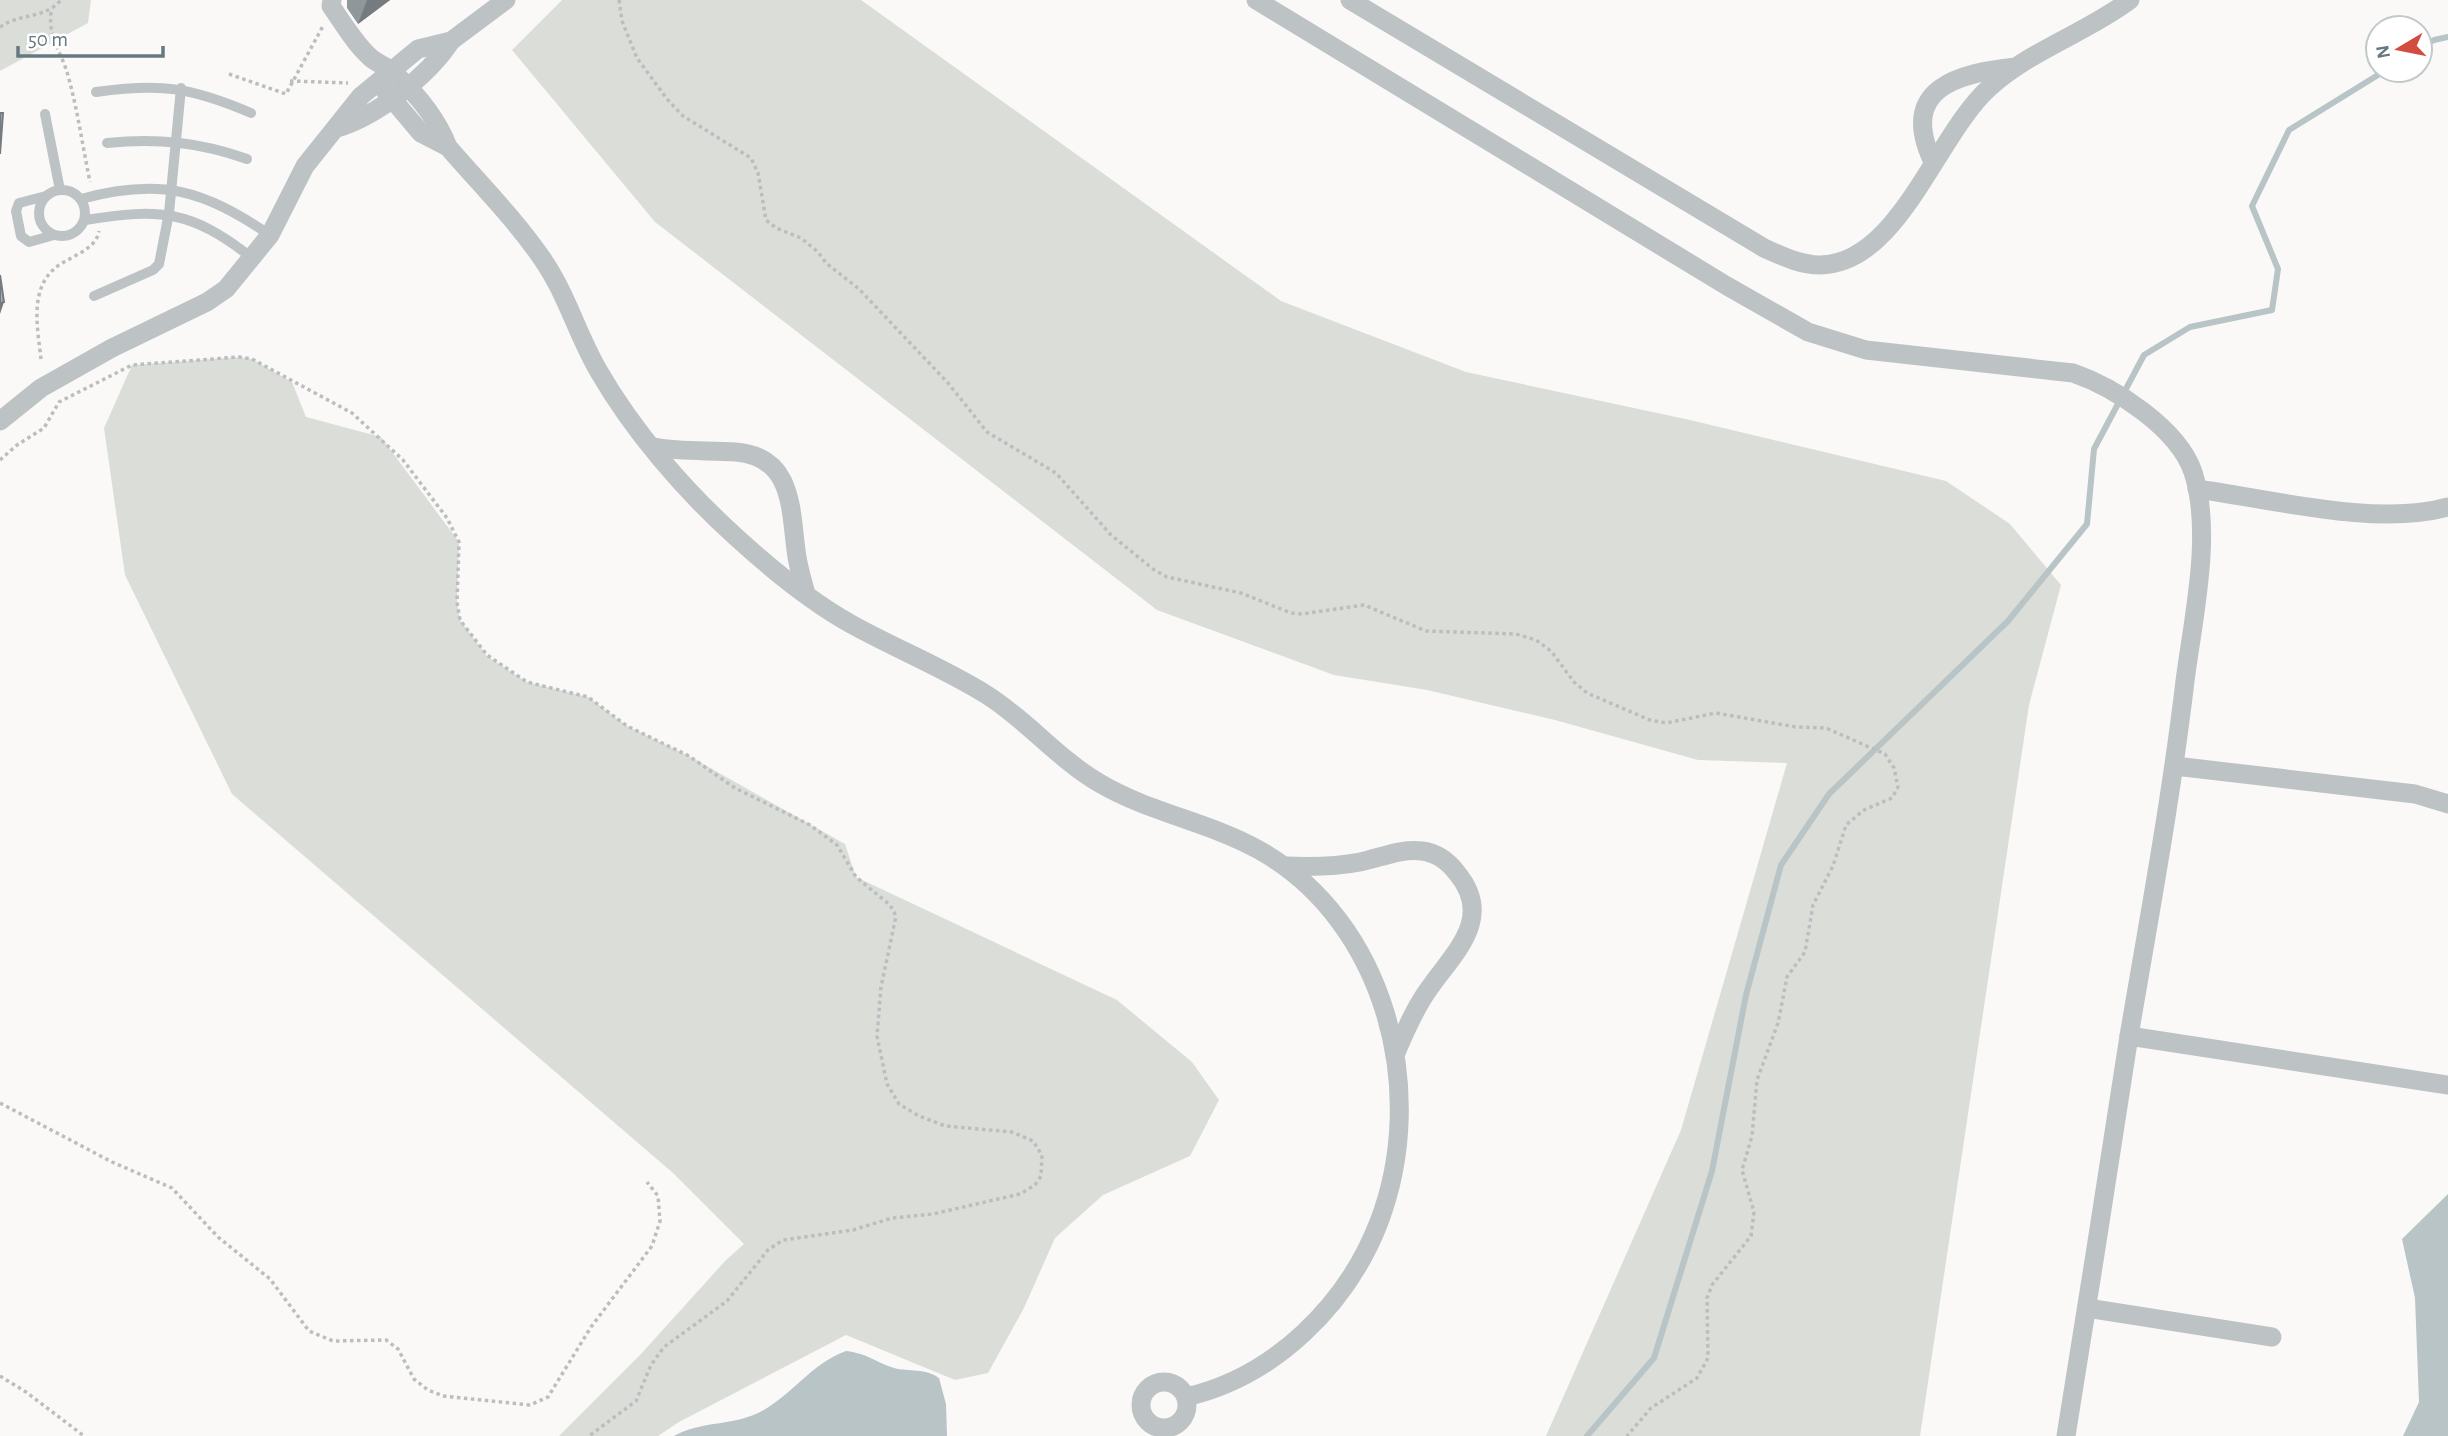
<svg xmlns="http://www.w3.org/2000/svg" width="2448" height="1436" font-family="'Alegreya Sans',sans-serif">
<rect width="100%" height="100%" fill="#faf9f8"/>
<g fill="#dbded8">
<polygon points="0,0 91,0 88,23 0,71"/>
<polygon points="562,0 861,0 1281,301 1466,372 1690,420 1946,481 2010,524 2061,585 2029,705 1920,1436 1546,1436 1681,1130 1787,763 1698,760 1555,720 1427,690 1334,675 1157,610 655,222 512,50"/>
<polygon points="239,357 252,359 292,382 306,417 381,437 459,542 457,602 460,620 487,656 527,682 588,697 627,726 689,756 845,844 856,877 1117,1000 1192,1062 1219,1100 1190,1156 1103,1195 1055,1238 1024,1308 988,1373 955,1380 846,1335 679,1422 658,1436 559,1436 640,1355 726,1260 744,1244 673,1173 232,794 125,575 104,428 132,365"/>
</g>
<g fill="#b8c4c6">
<polygon points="2448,1194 2448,1436 2403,1436 2419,1402 2415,1298 2402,1239"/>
<path d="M846,1351c23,3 29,11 48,17 16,4 31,0 45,10l7,26 1,32h-273c26,-15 57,-10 84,-23 33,-16 52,-49 88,-62z"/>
</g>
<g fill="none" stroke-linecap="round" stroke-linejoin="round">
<g stroke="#b8c4c6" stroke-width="6">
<polyline points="2420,48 2434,40 2448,37"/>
<polyline points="1587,1436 1654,1358 1712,1171 1746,995 1781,865 1829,794 2008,621 2087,524 2094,449 2144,355 2190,327 2272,310 2278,269 2252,206 2289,130 2386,70"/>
</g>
<g stroke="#babec0" stroke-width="3.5" stroke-dasharray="3.5 3.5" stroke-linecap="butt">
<polyline points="619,0 622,21 637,58 667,99 683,116 751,158 758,173 766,220 776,228 801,238 818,252 826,263 859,289 948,383 987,432 1056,473 1111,535 1153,569 1167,577 1241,593 1291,613 1302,614 1364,605 1426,631 1516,634 1536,640 1551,651 1574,682 1587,693 1650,720 1666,723 1716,713 1796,727 1826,728 1885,754 1894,768 1898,787 1892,798 1864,810 1846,825 1833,866 1813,905 1805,952 1787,977 1778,1023 1757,1080 1752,1136 1742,1170 1754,1212 1751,1236 1712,1285 1707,1298 1708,1358 1697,1378 1651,1408 1627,1436"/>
<path d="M51,12c-3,28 11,39 18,67 9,34 14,69 21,103"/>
<path d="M0,27c20,-14 45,-8 61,-27"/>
<polyline points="229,74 286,94 323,26"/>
<polyline points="290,81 348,83"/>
<path d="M41,359c-3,-28 -12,-68 13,-90 13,-12 42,-18 45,-38"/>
<polyline points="0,460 17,445 44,428 59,402 132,365 239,357 252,359 352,413 403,460 447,518 459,542 457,602 460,620 487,655 527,682 588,697 627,726 689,756 735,788 810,825 837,845 856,877 890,905 896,916 881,987 877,1036 887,1084 899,1104 919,1116 945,1126 1012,1132 1033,1141 1042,1155 1041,1176 1035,1185 1020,1194 933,1214 892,1218 853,1230 783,1240 768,1250 727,1301 664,1347 651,1365 636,1401 589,1436"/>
<polyline points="0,1103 112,1162 172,1188 218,1237 270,1279 309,1331 333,1341 386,1340 398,1349 414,1379 428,1390 443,1396 530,1405 548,1397 591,1327 652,1246 660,1221 658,1196 647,1182"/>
<polyline points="0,1376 26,1392 84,1436"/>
</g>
<g stroke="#bdc3c5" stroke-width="10">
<path d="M96,92c65,-9 94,-5 155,21"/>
<polyline points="45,114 60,190"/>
<path d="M107,143c50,-5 92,-1 140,16"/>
<circle cx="62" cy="213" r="23"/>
<polyline points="46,196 19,203 16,211 21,236 29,242 54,235"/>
<path d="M81,199c80,-22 122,-9 189,36"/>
<path d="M85,220c76,-12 106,-10 167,38"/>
<polyline points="94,296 153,270 159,264 169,213 181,88"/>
</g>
<g stroke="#bdc3c5" stroke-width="19">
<path d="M332,0l-1,6c12,17 24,38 40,52 7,6 16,8 23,15 23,21 43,45 54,74 31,36 66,71 93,110 25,35 36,77 57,113 35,61 86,120 138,167 35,32 74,64 115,87 45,25 93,44 136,71 41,26 72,65 114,89 50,29 108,38 158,66 127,71 170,241 120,372 -32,83 -105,155 -193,175"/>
<path d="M1256,0l471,286 81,46 58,18 207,23c41,14 105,55 120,99 20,61 0,146 -8,209 -14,119 -36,237 -56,355 -21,133 -41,267 -63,400"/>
<path d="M1350,0l414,248c18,8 36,17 56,17 79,-1 116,-130 170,-178 41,-37 96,-54 140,-87"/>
<polyline points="383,88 421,133 448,147"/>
<path d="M337,128c40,-12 91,-52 114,-87"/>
<path d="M1933,162c-35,-74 25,-89 83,-95"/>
<polyline points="0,421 41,388 112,348 207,302 226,289 270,235 305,166 361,96 418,49 451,41 506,0"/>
<path d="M654,447c28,5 54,3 82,5 60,5 54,62 61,105 2,13 6,25 9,37"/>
<path d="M2197,489c73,10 181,38 251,18"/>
<polyline points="2175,766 2415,794 2448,804"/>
<path d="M1286,866c25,1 49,1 74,-4 20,-4 41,-14 62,-11 15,2 26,10 35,22 39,47 -6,82 -31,120 -13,19 -22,41 -31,62"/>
<polyline points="2129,1036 2448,1085"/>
<polyline points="2087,1308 2272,1337"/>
<circle cx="1164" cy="1405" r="23"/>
</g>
</g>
<polygon fill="#90979b" points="347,0 390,0 358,24 347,8"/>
<g fill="#757b7e">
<polygon points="367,0 390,0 358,24"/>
<polygon points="4,302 0,314 0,303"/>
</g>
<g fill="#a7b0b4" stroke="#757b7e" stroke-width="2">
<polygon points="0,113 3,113 0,154"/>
<polygon points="0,275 4,302 0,303"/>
</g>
<g transform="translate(2399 49) rotate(260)"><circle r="33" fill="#ffffff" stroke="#c2c9cc" stroke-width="2"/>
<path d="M0-5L12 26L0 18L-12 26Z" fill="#d24d3f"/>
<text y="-10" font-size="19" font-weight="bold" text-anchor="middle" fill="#677980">N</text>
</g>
<path d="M18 46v10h145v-10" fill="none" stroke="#677980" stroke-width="3.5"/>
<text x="28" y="46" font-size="21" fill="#677980" stroke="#ffffff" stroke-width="5" paint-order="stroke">50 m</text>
</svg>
